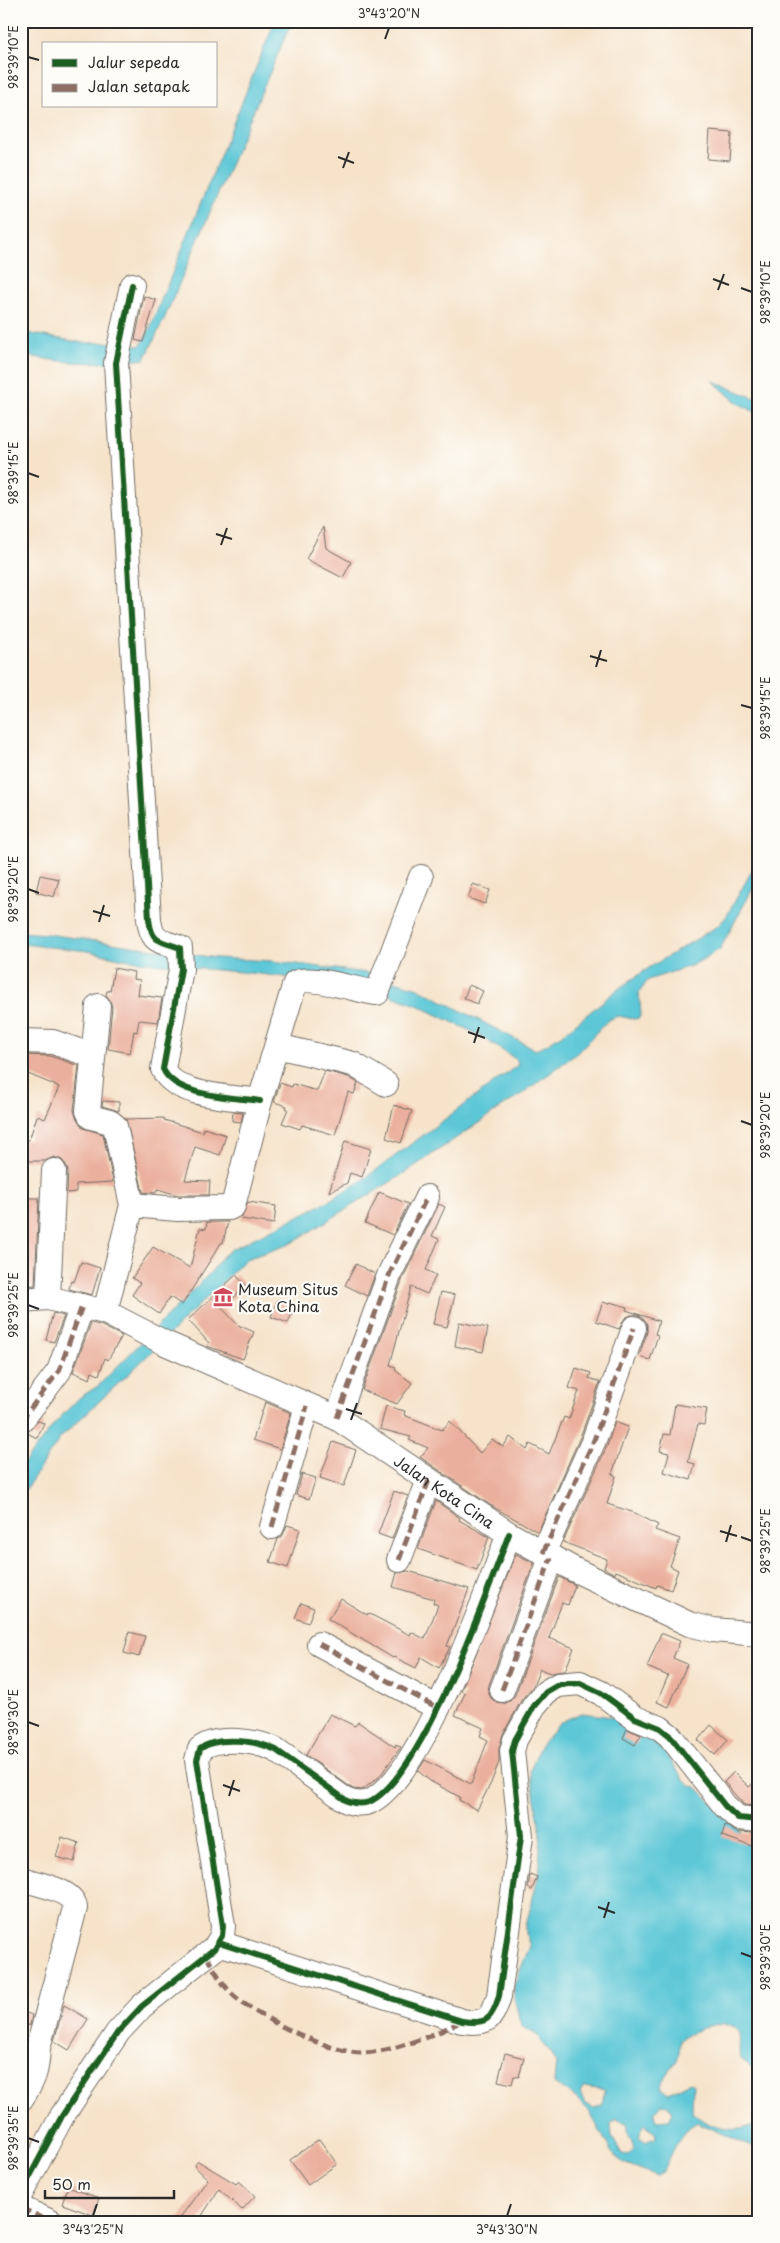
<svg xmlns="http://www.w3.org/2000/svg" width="780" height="2243" font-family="'Playpen Sans',sans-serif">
<rect width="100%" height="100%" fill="#fdfcf7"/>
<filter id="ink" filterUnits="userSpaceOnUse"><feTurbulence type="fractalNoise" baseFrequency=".02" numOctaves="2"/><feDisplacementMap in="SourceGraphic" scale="10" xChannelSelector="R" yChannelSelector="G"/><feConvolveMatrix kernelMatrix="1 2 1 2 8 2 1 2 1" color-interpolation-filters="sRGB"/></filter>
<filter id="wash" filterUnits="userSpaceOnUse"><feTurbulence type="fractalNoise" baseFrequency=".0096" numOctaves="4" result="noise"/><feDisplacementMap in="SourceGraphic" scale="20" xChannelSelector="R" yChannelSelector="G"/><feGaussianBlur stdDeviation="1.12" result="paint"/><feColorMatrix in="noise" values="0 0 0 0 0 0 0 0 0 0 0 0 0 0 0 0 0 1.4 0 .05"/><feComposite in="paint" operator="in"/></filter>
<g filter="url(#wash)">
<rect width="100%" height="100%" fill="#f6e3ca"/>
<g fill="#5dc7d7" stroke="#447981" fill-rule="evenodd">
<path d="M275,21h17l-127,296 -20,42c-40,6 -85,5 -124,-5v-22l63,11 42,-1 14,4 7,-11z"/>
<polygon points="713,381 759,400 759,414 736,402"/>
<path d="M759,858v19l-39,72 -27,16 -45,15 -9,13 2,21 -2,4 -5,1 -16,-3 -10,4 -32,34 -53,39 -126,85 -109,67 -42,14 -111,109 -74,69 -40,59v-29l34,-44 24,-25 19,-12 113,-114 12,-16 9,-7 93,-46 39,-24 154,-114 -1,-5 -38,-25 -62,-30 -52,-19 -124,-14 -49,-4 -68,-9 -36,-8 -67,-7v-12l26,2 170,24 56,3 94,12 51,15 118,62c36,-18 62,-48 95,-70 28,-20 59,-36 88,-55l7,-8z"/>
<path d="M581,1713c17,2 36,4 53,10 22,9 39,46 56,63l7,1 52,53 10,4v229l-19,-15c-2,-7 1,-22 -2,-27 -9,-17 -46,0 -57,8 -2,7 -1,15 -4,21 -5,10 -16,16 -16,29l8,4 21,-11 3,2 -1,28c15,16 48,25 67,9v29l-62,-28c-19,10 -24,31 -34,50l-5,4 -32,-12 -9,-6 -5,-5 -23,-42 -13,-13 -22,-15 2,-22 -19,-26 -16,-9 -7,-29v-12l16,-39 -4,-11v-9l12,-49 3,-43 -11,-63 9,-23 20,-25zM584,2087l21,3 -3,16 -9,2 -8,-5 -5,-10zM662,2104l6,1 5,8 -4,7 -13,1 -2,-8zM615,2119l12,4c1,3 1,6 1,9 2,9 11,14 0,23l-6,-1 -10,-17 -1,-13zM645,2125l11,9 -1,4 -10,4 -6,-4 4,-12z"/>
</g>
<g id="blocks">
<g fill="#ebb09d">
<polygon points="710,131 732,133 730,161 708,159"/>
<polygon points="144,296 156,300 143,342 135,340"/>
<polygon points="323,527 326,548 351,562 343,578 306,559"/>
<polygon points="40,875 59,879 54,897 36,892"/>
<polygon points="473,884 490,890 485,904 468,898"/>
<polygon points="114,968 134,972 133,979 140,980 138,995 162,998 158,1022 139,1020 137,1032 134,1031 130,1053 108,1049 112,1007 110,1000 106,995 107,991 110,991"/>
<polygon points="469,985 483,991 477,1004 464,998"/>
<polygon points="21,1055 50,1056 79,1066 74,1110 76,1117 83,1128 103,1134 113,1182 76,1184 76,1192 67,1193 68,1171 66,1165 62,1160 54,1157 45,1161 21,1161 21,1140 29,1140 37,1116 45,1119 59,1087 21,1071"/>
<polygon points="325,1071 348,1077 358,1083 354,1094 348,1092 335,1135 302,1125 300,1129 282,1123 288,1109 286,1108 287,1106 274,1102 280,1083 292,1087 293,1084 317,1091"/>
<polygon points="103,1101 119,1102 119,1111 102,1106"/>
<polygon points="394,1105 412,1111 401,1143 386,1138"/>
<polygon points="233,1112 243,1113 241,1122 232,1121"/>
<polygon points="164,1118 164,1120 203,1132 204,1128 226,1135 220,1155 195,1147 185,1180 210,1181 209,1195 178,1195 157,1189 156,1193 143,1192 126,1119"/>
<polygon points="345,1141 371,1149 362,1177 350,1173 347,1183 329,1192"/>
<polygon points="379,1192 408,1204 393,1235 365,1223"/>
<polygon points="21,1198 39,1198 35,1285 21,1286"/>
<polygon points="248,1202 276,1206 274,1224 241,1219"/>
<polygon points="439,1204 445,1207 432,1236 439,1239 426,1270 436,1275 427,1294 411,1287 390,1365 396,1367 395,1370 412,1383 397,1404 362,1390 403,1278"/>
<polygon points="207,1222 228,1222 223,1243 221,1243 182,1305 170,1297 159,1314 132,1295 140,1283 132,1278 153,1247 190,1268 200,1228 206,1229"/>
<polygon points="81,1262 100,1268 92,1295 69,1289 71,1281 74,1282"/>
<polygon points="356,1264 375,1274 367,1296 345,1285"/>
<polygon points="236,1275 246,1286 222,1308 238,1325 254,1332 243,1359 207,1346 209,1343 188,1320"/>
<polygon points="441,1292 455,1295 447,1327 433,1324"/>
<polygon points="277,1300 295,1306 288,1323 271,1317"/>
<polygon points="603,1302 609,1304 610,1302 627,1307 626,1310 659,1321 655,1334 658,1335 650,1360 639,1356 647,1332 647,1325 645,1320 639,1315 631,1315 625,1318 619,1329 596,1321"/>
<polygon points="53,1313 64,1316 54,1342 46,1340"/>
<polygon points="459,1322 488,1328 483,1352 455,1346"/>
<polygon points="91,1323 100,1325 122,1336 108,1360 105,1358 99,1375 92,1372 90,1379 73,1372"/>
<polygon points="576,1368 591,1373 589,1378 600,1382 581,1435 538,1532 490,1505 420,1457 428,1448 409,1440 411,1437 380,1429 386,1406 405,1411 404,1415 442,1430 450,1421 480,1453 492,1439 503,1447 510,1437 527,1450 530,1444 549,1454 564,1417 569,1419 579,1391 569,1388"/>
<polygon points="265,1402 291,1413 280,1449 253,1440"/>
<polygon points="675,1404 707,1409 704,1425 698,1424 688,1462 695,1464 691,1480 664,1472 669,1453 660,1451 664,1434 670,1435"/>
<polygon points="38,1421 44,1423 37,1438 27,1433"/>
<polygon points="615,1422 628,1427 612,1474 616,1476 607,1504 635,1513 658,1525 655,1530 680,1539 670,1566 678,1570 671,1590 657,1585 656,1588 616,1571 615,1574 604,1568 607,1559 563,1542 607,1446"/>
<polygon points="333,1442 356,1450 344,1486 320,1478"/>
<polygon points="302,1474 316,1478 309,1499 296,1495"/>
<polygon points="394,1491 408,1496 392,1539 378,1534"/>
<polygon points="436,1501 460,1518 459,1520 489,1537 477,1570 418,1549"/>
<polygon points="287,1525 300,1529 288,1568 270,1562 278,1539 282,1537"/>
<polygon points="516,1554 534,1563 489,1685 488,1692 491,1698 497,1703 504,1704 510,1701 515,1695 559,1577 575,1585 568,1605 562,1603 549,1638 574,1648 565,1671 550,1673 540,1669 533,1686 522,1699 503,1734 499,1748 499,1762 491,1783 477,1810 459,1800 460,1797 430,1781 418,1771 425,1760 471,1784 488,1740 480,1736 483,1728 455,1715 465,1693 461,1691"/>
<polygon points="408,1571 469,1589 447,1646 450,1647 439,1668 421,1657 416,1668 394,1657 393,1658 328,1619 341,1599 367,1615 368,1613 410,1635 411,1632 425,1639 438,1605 433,1603 434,1599 393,1587 397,1573"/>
<polygon points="301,1603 314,1608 308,1623 295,1618"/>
<polygon points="129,1632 145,1636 139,1657 124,1653"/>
<polygon points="661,1633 680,1641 673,1658 687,1664 669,1707 657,1702 668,1676 647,1667"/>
<polygon points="330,1714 355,1726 358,1722 395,1747 396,1744 401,1747 379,1777 362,1790 353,1789 306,1755"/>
<polygon points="711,1725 728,1740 715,1755 698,1740"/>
<polygon points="627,1729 641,1735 635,1745 623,1738"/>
<polygon points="734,1772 749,1787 759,1779 759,1801 755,1806 744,1805 724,1782"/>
<polygon points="725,1825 736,1832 755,1833 752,1846 722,1836"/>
<polygon points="62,1837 79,1843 74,1862 56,1857"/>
<polygon points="530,1874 537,1877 532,1890 528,1888"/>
<polygon points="64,2005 88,2019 69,2050 54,2041"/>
<polygon points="21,2011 32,2015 30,2026 21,2021"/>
<polygon points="505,2053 524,2058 519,2077 514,2076 512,2084 498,2081"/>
<polygon points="319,2139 337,2164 308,2185 290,2160"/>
<polygon points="198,2161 236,2184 239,2181 255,2196 242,2210 219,2189 198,2222 177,2222 208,2179 194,2166"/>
<polygon points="68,2187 99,2198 93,2215 62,2204"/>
</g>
</g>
</g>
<g filter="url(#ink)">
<use href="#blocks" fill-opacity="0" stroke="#726b63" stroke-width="1"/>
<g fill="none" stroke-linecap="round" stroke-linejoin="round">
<defs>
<g id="minor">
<path d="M132,285l-16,78 33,556c3,25 11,21 31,29l1,21 -18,100c12,28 70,28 97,32"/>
<polyline points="98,1006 88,1111 91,1117 110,1122 115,1126 132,1205 105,1312"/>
<polyline points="21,1041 53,1042 93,1056"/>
<polyline points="277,1046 353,1064 386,1084"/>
<path d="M132,1205l45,4 52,-1 4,-2 27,-105 35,-118c14,-9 64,8 82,10l44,-116"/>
<polyline points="48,1298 54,1171"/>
<path id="s1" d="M21,1300l27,-2 57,14 60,31 172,75 172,116 66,36 114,54 24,6 46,4"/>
<polyline points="337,1418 390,1273 427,1197"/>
<polyline points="21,1421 59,1371 82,1306"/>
<polyline points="272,1527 307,1406"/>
<polyline points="543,1553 594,1440 634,1328"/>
<polyline points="399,1560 429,1480"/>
<polyline points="319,1644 438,1708"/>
<polyline points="502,1690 551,1558"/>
<path d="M21,1879c16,5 53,11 54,29l-37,140c-1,23 -4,32 -17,51"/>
<path d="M219,1943l243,78c25,4 30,-2 37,-25l22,-160 -9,-85 3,-11 19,-34 12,-14 12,-7 22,-2 21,10 34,25 25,10 10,8 55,70 13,12 21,2"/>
<path d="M21,2193l41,-77 56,-84 24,-26 72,-57 8,-13 1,-10 -26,-166 3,-11c17,-14 58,-8 76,1l71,51c8,3 14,4 22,1 53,-23 119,-213 140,-268"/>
<polyline points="21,2208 51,2222"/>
</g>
</defs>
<use href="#minor" stroke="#726b63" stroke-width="26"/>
<use href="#minor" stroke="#fff" stroke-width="24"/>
<g stroke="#8d6e63" stroke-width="5" stroke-dasharray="10 5" stroke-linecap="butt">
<polyline points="337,1418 390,1273 427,1197"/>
<polyline points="21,1421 59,1371 82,1306"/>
<polyline points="272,1527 307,1406"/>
<polyline points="543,1553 594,1440 634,1328"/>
<polyline points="399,1560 429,1480"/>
<polyline points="319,1644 438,1708"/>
<polyline points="502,1690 551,1558"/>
<path d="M206,1956c8,12 15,27 26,38 23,22 97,59 129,59 29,0 76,-19 101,-32"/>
<polyline points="21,2208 51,2222"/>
</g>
<defs>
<g id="cycleway">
<path d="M132,285l-16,78 33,556c3,25 11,21 31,29l1,21 -18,100c12,28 70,28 97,32"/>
<path d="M219,1943l243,78c25,4 30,-2 37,-25l22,-160 -9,-85 3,-11 19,-34 12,-14 12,-7 22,-2 21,10 34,25 25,10 10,8 55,70 13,12 21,2"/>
<path d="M21,2193l41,-77 56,-84 24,-26 72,-57 8,-13 1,-10 -26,-166 3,-11c17,-14 58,-8 76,1l71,51c8,3 14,4 22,1 53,-23 119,-213 140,-268"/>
</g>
</defs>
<use href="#cycleway" stroke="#fdfcf7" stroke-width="9"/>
<use href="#cycleway" stroke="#1b5e20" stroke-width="6"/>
</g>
</g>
<path fill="none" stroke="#2b2b2b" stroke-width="2" d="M385,39l4,-11M28,57l11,3M338,157l16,6M343,168l6,-16M713,279l16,6M741,288l11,4M718,290l6,-16M28,473l11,4M216,534l16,5M221,545l6,-17M590,656l17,5M596,667l5,-17M741,705l11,3M28,889l11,4M93,911l17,5M99,922l5,-17M468,1032l17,6M474,1043l5,-16M741,1121l11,4M28,1305l11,4M346,1409l16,5M351,1420l6,-17M720,1531l17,5M741,1537l11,4M726,1542l5,-17M28,1722l11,4M223,1785l17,6M229,1796l5,-16M598,1907l17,6M604,1918l5,-16M741,1953l11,4M28,2138l11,4M93,2216l4,-12M507,2216l4,-12"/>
<defs>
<symbol id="museum-bare" viewBox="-9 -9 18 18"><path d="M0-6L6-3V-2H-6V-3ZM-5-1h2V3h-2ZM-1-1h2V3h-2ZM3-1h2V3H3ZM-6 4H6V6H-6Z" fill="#d1495b" stroke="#fdfcf7" stroke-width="2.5" paint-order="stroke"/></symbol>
</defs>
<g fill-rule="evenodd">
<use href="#museum-bare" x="209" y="1283" width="28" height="28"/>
</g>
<g text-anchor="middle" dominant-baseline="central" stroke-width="4.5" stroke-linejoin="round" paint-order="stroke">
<g font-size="15" fill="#2b2b2b" stroke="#fdfcf7" text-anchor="start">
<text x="238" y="1288">Museum Situs<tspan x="238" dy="17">Kota China</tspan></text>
</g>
<g font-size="15" fill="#2b2b2b" stroke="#fdfcf7">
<text stroke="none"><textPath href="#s1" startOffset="471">Jalan Kota Cina</textPath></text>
</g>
</g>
<rect width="780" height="2243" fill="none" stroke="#fdfcf7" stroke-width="55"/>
<rect x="42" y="42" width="175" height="65" fill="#fdfcf7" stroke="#a9a8a5"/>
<rect x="52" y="59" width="25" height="8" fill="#1b5e20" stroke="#a9a8a5"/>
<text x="88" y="68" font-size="15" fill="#2b2b2b">Jalur sepeda</text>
<rect x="52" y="84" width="25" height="8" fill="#8d6e63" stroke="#a9a8a5"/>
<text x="88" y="92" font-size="15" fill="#2b2b2b">Jalan setapak</text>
<path d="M45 2190v8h129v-8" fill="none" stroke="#2b2b2b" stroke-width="2.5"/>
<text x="52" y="2190" font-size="15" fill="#2b2b2b" stroke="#fdfcf7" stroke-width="4" paint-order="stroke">50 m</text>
<rect x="28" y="28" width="724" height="2188" fill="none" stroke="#2b2b2b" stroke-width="2"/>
<g font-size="12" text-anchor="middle" fill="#2b2b2b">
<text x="389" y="18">3°43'20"N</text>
<text transform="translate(14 57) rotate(-90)" y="4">98°39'10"E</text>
<text transform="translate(766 292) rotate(-90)" y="4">98°39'10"E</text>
<text transform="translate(14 473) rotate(-90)" y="4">98°39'15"E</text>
<text transform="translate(766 708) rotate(-90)" y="4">98°39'15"E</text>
<text transform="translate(14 889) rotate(-90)" y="4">98°39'20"E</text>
<text transform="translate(766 1125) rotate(-90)" y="4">98°39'20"E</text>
<text transform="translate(14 1305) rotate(-90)" y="4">98°39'25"E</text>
<text transform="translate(766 1541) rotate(-90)" y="4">98°39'25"E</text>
<text transform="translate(14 1722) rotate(-90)" y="4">98°39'30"E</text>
<text transform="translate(766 1957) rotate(-90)" y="4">98°39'30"E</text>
<text transform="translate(14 2138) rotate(-90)" y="4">98°39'35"E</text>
<text x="93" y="2234">3°43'25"N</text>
<text x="507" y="2234">3°43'30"N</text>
</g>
</svg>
